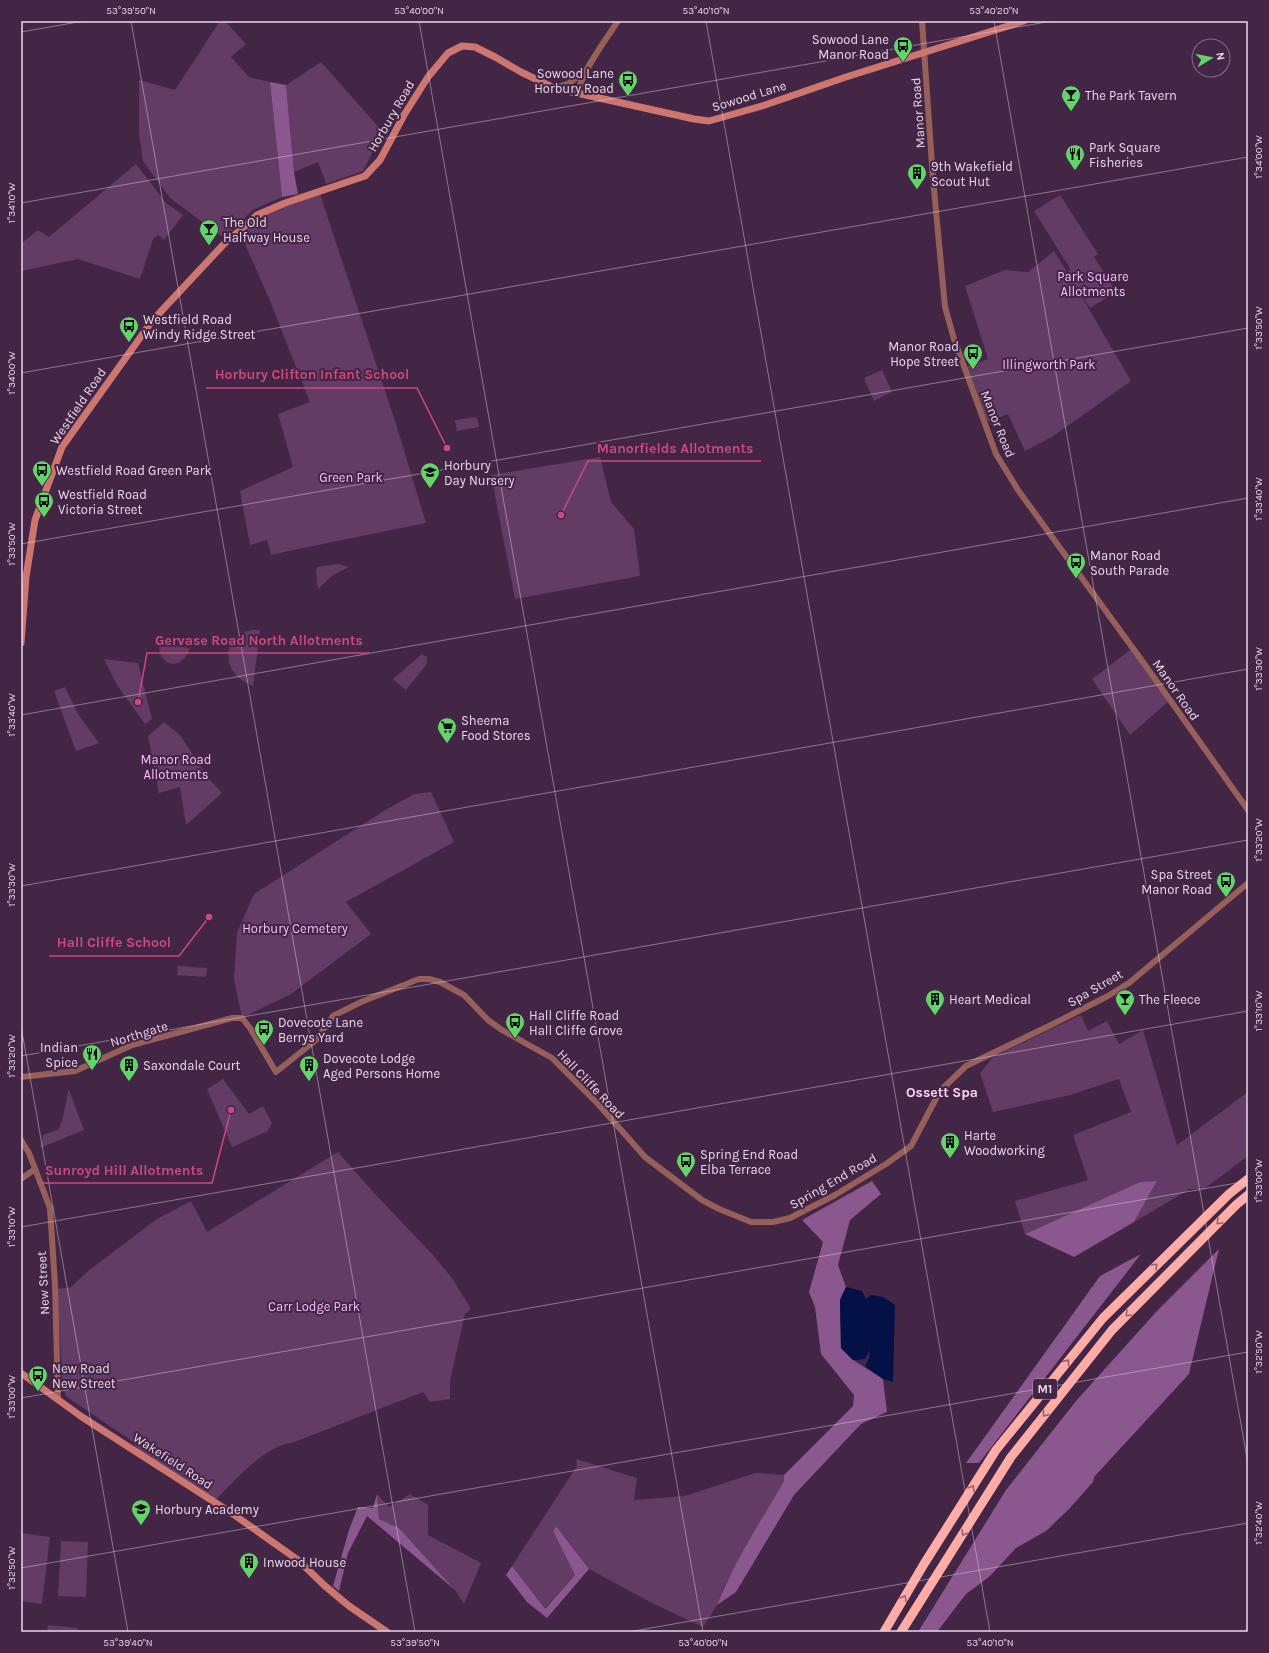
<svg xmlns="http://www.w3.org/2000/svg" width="1269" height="1653" font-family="Karla,sans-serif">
<rect width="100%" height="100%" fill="#432545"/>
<g fill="#623c64">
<polygon points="220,21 225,21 246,44 231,57 249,77 270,82 282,197 253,210 224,238 170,198 143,161 139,134 139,80 175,90"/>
<polygon points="321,62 383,132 363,171 326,184 318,162 294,172 286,85"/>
<polygon points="136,164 166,203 183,215 164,240 158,235 153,239 140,279 78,259 21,271 21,244 38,230 49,237"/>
<polygon points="319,191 396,424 426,523 298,549 271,555 267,540 250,545 240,491 293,467 278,414 310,402 268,296 239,231 257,215"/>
<polygon points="1060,195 1098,254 1094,257 1116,292 1090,308 1076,287 1131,381 1052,437 1025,451 1008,414 989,422 981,414 964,368 988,359 965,286 1005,270 1028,272 1054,251 1067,272 1071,270 1034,211"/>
<polygon points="882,370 892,392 874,401 864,378"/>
<polygon points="477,417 479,427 457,431 455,420"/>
<polygon points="600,457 611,502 634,529 640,576 515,599 491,475"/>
<polygon points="339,564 349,567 333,575 318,589 316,572 317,567"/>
<path d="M251,630h9l-7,56c-5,-3 -12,-5 -16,-10 -10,-9 -12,-27 -2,-37 4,-5 10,-7 16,-9z"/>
<path d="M159,644l31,4c-7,23 -32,20 -31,-4z"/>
<polygon points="1133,648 1169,701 1130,735 1092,679"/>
<polygon points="422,654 427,657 427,664 406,690 393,679"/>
<polygon points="104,659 138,663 152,719 145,724 117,685"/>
<polygon points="65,687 78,714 99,743 76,751 54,691"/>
<polygon points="164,722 180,735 209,779 222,793 186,825 180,787 159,793 148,736"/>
<polygon points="431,792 454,842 346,902 371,934 291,994 242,1018 234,979 237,933 254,894 387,809 414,794"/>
<polygon points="178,966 207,968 206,977 177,975"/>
<polygon points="1081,1015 1088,1031 1107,1021 1119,1044 1143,1030 1177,1145 1248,1092 1248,1156 1204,1189 1190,1189 1134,1222 1157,1181 1140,1182 1025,1234 1015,1201 1088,1180 1073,1135 1131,1112 1119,1079 1070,1095 993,1112 980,1073 993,1057"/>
<polygon points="223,1079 249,1114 263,1106 272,1123 268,1131 232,1147 207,1089"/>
<polygon points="69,1090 84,1130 40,1148 43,1135 59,1129 63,1117 68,1092"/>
<path d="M338,1152l37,42 58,61 19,23 19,31 -6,5 -15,67v18l-20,3 -7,-10 -131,51c-27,2 -60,40 -78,59l-67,-43 -18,-20 -62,-42 -4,-8 -6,-100 14,-2 17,-16 69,-52 34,-18 16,31z"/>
<polygon points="576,1459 637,1478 634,1500 685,1496 755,1473 784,1475 784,1481 725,1585 717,1605 703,1627 652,1603 589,1569 556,1526 553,1531 575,1575 544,1609 512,1566 577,1466"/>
<polygon points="377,1494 389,1507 410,1494 428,1505 428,1535 481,1563 464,1604 455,1590 399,1528 379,1519"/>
<polygon points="21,1533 50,1537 42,1604 21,1601"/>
<polygon points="61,1541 88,1542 86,1597 58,1596"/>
<polygon points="48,1625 78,1628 77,1632 47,1632"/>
</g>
<g fill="#8a578e">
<polygon points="270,82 286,85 294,172 298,194 282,197"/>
<path d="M872,1181l9,13 -31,26 -12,45 8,22 -6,13 1,48 12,12 30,19 4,33 -26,12 -67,71 -58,97 -19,13c18,-45 43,-82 67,-124v-6l69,-69 1,-11 -33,-41 -6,-47 -6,-15 14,-50 -21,-22z"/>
<polygon points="1157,1181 1134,1222 1074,1257 1025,1234 1140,1182"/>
<polygon points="1219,1249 1189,1374 1094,1477 1093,1482 1069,1509 1046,1531 1016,1548 989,1577 966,1594 937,1632 918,1632 1006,1490 1076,1401 1156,1312"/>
<polygon points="1141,1254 979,1463 966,1463 1100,1276"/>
<polygon points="377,1494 379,1519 399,1528 455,1590 367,1516 348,1553 339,1591 333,1586 349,1530 358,1507 373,1508"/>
<polygon points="556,1526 589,1569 547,1618 527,1602 506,1575 512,1566 545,1609 575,1575 553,1531"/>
</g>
<polygon fill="#031147" points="846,1287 862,1291 866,1299 871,1295 883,1297 895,1305 893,1382 883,1379 865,1366 869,1359 870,1350 865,1359 853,1360 841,1348 840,1300"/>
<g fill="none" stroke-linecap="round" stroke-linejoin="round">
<g stroke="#965f5a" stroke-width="6">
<polyline points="922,21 933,179 945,307 954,339 996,454 1018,490 1153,676 1248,810"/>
<polyline points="554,88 568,84 584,72"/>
<path d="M579,92c-1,-15 29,-56 39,-71"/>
<polyline points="21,1077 75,1071 132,1045 232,1018 242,1018 250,1028 276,1072 316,1040 333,1016 361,1002 419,979 429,979 440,982 464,995 488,1020 502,1030 552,1058 598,1104 645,1157 702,1200 719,1209 751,1222 773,1222 790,1218 835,1195 886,1164 911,1146 940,1091 966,1066 1051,1025 1106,997 1129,983 1248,883"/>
<polyline points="21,1140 29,1153 50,1208 55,1285 58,1399"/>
<polyline points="21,1179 35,1169"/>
</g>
<g stroke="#cd7670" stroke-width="7">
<polyline points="21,643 26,577 35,520 62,447 152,321 223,245 257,215 285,203 365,176 380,160 404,115 428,77 448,53 462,46 475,47 495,57 521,72 554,88 694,119 709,121 765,105 846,77 1024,21"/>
<polyline points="21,1373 82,1417 233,1514 298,1560 325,1586 349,1606 387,1632"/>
</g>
<g stroke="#feaca5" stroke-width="9">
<polyline points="884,1632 924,1564 996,1450 1103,1318 1229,1194 1248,1179"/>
<polyline points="901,1632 1011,1457 1112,1330 1236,1205 1248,1195"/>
</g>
</g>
<defs><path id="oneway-chevron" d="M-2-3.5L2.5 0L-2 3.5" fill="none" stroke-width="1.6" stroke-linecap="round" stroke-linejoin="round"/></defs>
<g stroke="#976270">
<use href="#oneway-chevron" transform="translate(1219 1222) rotate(135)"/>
<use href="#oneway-chevron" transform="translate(1155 1266) rotate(-44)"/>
<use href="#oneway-chevron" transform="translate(1128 1314) rotate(135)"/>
<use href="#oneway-chevron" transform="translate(1067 1362) rotate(-51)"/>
<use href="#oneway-chevron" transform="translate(1045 1414) rotate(129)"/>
<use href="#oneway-chevron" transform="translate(972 1488) rotate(-58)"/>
<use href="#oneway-chevron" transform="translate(964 1533) rotate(122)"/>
<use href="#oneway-chevron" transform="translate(904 1598) rotate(-60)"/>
</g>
<path fill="none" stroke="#ead7eb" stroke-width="1" stroke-opacity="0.45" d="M131,21l284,1611M419,21l284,1611M706,21l284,1611M994,21l254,1443M21,32l63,-11M21,203l1031,-182M21,373l1227,-216M21,544l1227,-216M21,715l1227,-217M21,886l1227,-217M21,1026l107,606M21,1056l1227,-216M21,1227l1227,-216M21,1398l1227,-217M21,1568l1227,-216M628,1632l620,-109"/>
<defs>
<symbol id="bus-pin" viewBox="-11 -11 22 30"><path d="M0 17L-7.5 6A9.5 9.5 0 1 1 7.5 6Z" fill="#62d469" stroke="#432545"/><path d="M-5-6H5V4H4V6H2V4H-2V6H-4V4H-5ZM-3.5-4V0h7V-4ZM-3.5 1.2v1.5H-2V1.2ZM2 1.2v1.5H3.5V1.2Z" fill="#111"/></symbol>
<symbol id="bar-pin" viewBox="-11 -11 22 30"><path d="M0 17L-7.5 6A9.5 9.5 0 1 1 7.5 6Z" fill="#62d469" stroke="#432545"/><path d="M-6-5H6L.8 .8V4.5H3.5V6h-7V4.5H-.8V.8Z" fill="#111"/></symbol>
<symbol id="restaurant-pin" viewBox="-11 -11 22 30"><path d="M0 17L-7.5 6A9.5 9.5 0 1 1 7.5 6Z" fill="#62d469" stroke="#432545"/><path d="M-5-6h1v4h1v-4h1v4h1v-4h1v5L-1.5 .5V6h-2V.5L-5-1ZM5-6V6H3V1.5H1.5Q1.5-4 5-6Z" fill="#111"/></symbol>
<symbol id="building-pin" viewBox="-11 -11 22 30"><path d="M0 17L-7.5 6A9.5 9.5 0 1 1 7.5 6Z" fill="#62d469" stroke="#432545"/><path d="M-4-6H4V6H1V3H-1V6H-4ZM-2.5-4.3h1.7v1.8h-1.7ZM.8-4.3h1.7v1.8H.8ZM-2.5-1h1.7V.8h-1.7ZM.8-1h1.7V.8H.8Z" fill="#111"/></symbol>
<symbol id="school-pin" viewBox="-11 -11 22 30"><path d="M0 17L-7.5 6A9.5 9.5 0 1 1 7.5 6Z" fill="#62d469" stroke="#432545"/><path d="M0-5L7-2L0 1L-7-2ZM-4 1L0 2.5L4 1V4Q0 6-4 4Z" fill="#111"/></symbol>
<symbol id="supermarket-pin" viewBox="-11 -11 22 30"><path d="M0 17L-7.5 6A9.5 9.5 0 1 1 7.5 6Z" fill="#62d469" stroke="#432545"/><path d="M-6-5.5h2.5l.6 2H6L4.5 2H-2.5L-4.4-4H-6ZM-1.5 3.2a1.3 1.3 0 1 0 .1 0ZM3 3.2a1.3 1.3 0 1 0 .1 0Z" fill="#111"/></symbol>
</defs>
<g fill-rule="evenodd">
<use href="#bus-pin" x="892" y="35" width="22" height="30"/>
<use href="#bus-pin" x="617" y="69" width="22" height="30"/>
<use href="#bar-pin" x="1060" y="84" width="22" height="30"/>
<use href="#restaurant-pin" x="1064" y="143" width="22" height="30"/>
<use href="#building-pin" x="906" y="162" width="22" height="30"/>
<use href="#bar-pin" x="198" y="218" width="22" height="30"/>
<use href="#bus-pin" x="118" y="315" width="22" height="30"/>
<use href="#bus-pin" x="962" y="342" width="22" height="30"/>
<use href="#bus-pin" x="31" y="459" width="22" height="30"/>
<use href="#school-pin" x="419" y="461" width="22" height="30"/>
<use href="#bus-pin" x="33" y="490" width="22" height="30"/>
<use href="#bus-pin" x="1065" y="551" width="22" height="30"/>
<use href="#supermarket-pin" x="436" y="716" width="22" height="30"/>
<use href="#bus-pin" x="1215" y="870" width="22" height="30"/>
<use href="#building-pin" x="924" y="988" width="22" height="30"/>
<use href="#bar-pin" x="1114" y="988" width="22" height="30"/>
<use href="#bus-pin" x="504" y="1011" width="22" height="30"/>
<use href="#bus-pin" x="253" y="1018" width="22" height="30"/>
<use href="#restaurant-pin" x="81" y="1043" width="22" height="30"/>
<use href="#building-pin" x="118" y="1054" width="22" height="30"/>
<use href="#building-pin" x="298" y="1054" width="22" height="30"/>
<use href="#building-pin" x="939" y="1131" width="22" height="30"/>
<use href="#bus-pin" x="675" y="1150" width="22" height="30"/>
<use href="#bus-pin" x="27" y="1364" width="22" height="30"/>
<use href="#school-pin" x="130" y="1498" width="22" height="30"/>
<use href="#building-pin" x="238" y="1551" width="22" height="30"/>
</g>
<g text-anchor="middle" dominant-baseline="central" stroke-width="4" stroke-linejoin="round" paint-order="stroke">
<rect fill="#432545" stroke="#b8a2b9" stroke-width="1" x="1033" y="1379" width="24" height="20" rx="3"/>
<g font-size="12" font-weight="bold" fill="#ead7eb">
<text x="1045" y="1389">M1</text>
</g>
<g font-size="13" fill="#ead7eb" stroke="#432545" text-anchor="start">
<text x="889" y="39" text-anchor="end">Sowood Lane<tspan x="889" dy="15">Manor Road</tspan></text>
<text x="614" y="73" text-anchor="end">Sowood Lane<tspan x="614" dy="15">Horbury Road</tspan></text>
<text x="1085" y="95">The Park Tavern</text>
<text x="1089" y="147">Park Square<tspan x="1089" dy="15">Fisheries</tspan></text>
<text x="931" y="166">9th Wakefield<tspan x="931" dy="15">Scout Hut</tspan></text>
<text x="223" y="222">The Old<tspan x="223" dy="15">Halfway House</tspan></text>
<text x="143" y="319">Westfield Road<tspan x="143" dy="15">Windy Ridge Street</tspan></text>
<text x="959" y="346" text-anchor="end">Manor Road<tspan x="959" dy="15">Hope Street</tspan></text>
<text x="444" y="465">Horbury<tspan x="444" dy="15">Day Nursery</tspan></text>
<text x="56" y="470">Westfield Road Green Park</text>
<text x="58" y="494">Westfield Road<tspan x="58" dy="15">Victoria Street</tspan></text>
<text x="1090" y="555">Manor Road<tspan x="1090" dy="15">South Parade</tspan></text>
<text x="461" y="720">Sheema<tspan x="461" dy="15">Food Stores</tspan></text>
<text x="1212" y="874" text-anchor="end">Spa Street<tspan x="1212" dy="15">Manor Road</tspan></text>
<text x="949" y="999">Heart Medical</text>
<text x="1139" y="999">The Fleece</text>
<text x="529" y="1015">Hall Cliffe Road<tspan x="529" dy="15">Hall Cliffe Grove</tspan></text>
<text x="278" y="1022">Dovecote Lane<tspan x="278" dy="15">Berrys Yard</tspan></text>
<text x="78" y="1047" text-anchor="end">Indian<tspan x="78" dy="15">Spice</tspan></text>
<text x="323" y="1058">Dovecote Lodge<tspan x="323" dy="15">Aged Persons Home</tspan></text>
<text x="143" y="1065">Saxondale Court</text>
<text x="964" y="1135">Harte<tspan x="964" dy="15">Woodworking</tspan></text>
<text x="700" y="1154">Spring End Road<tspan x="700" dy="15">Elba Terrace</tspan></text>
<text x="52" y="1368">New Road<tspan x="52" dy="15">New Street</tspan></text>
<text x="155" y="1509">Horbury Academy</text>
<text x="263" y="1562">Inwood House</text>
</g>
<g font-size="13" fill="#ead7eb" stroke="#432545">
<text transform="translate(749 96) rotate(-17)">Sowood Lane</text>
<text transform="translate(918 113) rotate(-94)">Manor Road</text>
<text transform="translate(391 116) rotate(-60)">Horbury Road</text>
<text transform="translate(78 406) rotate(-56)">Westfield Road</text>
<text transform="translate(998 424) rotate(68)">Manor Road</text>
<text transform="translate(1176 690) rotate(55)">Manor Road</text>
<text transform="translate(1095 988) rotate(-30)">Spa Street</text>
<text transform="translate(139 1034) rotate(-17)">Northgate</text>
<text transform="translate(591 1084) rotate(46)">Hall Cliffe Road</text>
<text transform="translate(833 1181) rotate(-30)">Spring End Road</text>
<text transform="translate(43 1283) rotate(-93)">New Street</text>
<text transform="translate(173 1461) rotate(33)">Wakefield Road</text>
</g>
<g font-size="13" fill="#fbbffe" stroke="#432545">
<text x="1093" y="276">Park Square<tspan x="1093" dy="15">Allotments</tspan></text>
<text x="1049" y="364">Illingworth Park</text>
<text x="351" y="477">Green Park</text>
<text x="176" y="759">Manor Road<tspan x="176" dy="15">Allotments</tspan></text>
<text x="295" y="928">Horbury Cemetery</text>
<text x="314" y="1306">Carr Lodge Park</text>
</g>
<g font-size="14" font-weight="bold" fill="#f9d3fa" stroke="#432545">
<text x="942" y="1092">Ossett Spa</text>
</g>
</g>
<path fill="none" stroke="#cc487f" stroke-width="1.5" d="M447 448L417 388H206M561 515L588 461H761M138 702L147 653H370M209 917L179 956H49M231 1110L212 1183H37"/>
<g fill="#cc487f" stroke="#432545" stroke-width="1.5">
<circle cx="447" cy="448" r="4"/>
<circle cx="561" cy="515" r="4"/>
<circle cx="138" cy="702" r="4"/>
<circle cx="209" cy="917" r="4"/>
<circle cx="231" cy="1110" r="4"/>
</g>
<g font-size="14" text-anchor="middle" font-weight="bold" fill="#cc487f" stroke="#432545" stroke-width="4" stroke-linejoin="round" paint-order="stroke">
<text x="312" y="379">Horbury Clifton Infant School</text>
<text x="675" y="453">Manorfields Allotments</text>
<text x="259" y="645">Gervase Road North Allotments</text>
<text x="114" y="947">Hall Cliffe School</text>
<text x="124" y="1175">Sunroyd Hill Allotments</text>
</g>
<rect width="1269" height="1653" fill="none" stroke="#432545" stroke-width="44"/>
<g transform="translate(1211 58) rotate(80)"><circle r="19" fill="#432545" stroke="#866c87"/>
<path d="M0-3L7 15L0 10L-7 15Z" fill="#62d469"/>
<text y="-6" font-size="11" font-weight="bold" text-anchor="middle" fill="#ead7eb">N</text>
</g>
<rect x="22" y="22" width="1225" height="1609" fill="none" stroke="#ead7eb" stroke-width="1.5"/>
<g font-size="10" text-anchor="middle" fill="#ead7eb">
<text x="131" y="14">53°39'50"N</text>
<text x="419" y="14">53°40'00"N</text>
<text x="706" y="14">53°40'10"N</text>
<text x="994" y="14">53°40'20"N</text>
<text transform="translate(1258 157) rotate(-90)" y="4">1°34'00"W</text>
<text transform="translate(11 203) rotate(-90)" y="4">1°34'10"W</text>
<text transform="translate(1258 328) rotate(-90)" y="4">1°33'50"W</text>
<text transform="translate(11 373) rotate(-90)" y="4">1°34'00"W</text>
<text transform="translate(1258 499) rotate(-90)" y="4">1°33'40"W</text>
<text transform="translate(11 544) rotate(-90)" y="4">1°33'50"W</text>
<text transform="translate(1258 669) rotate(-90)" y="4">1°33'30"W</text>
<text transform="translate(11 715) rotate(-90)" y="4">1°33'40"W</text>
<text transform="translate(1258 840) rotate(-90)" y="4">1°33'20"W</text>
<text transform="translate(11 885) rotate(-90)" y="4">1°33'30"W</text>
<text transform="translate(1258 1011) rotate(-90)" y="4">1°33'10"W</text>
<text transform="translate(11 1056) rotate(-90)" y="4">1°33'20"W</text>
<text transform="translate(1258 1181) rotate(-90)" y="4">1°33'00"W</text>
<text transform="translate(11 1227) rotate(-90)" y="4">1°33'10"W</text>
<text transform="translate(1258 1352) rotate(-90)" y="4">1°32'50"W</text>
<text transform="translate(11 1397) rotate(-90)" y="4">1°33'00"W</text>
<text transform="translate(1258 1523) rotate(-90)" y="4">1°32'40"W</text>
<text transform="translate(11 1568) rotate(-90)" y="4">1°32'50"W</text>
<text x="128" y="1646">53°39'40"N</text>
<text x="415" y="1646">53°39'50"N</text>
<text x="703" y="1646">53°40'00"N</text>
<text x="990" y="1646">53°40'10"N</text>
</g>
</svg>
